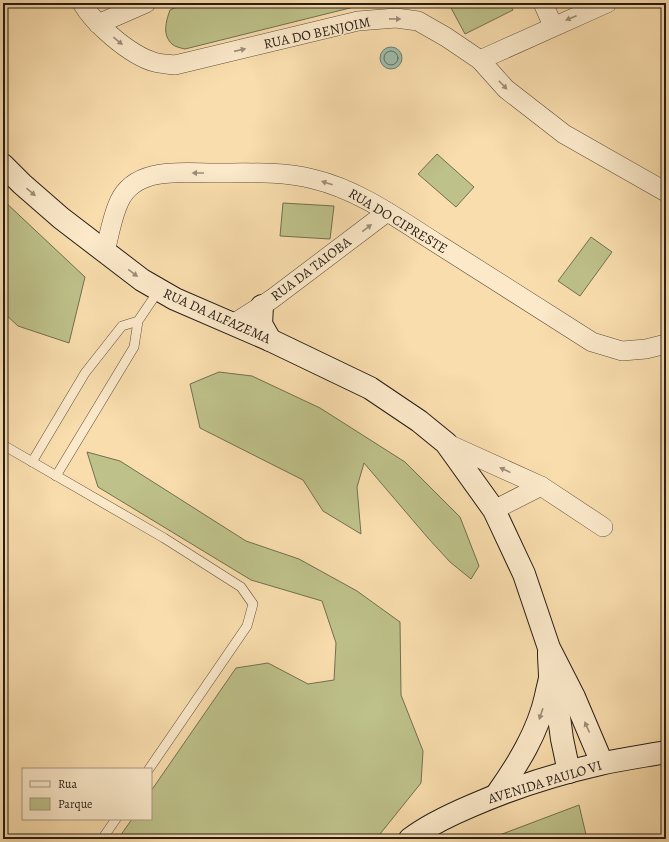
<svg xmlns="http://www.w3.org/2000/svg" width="669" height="842" font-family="Alegreya,serif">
<rect width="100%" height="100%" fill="#f9ddad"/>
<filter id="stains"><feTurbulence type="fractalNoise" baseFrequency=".005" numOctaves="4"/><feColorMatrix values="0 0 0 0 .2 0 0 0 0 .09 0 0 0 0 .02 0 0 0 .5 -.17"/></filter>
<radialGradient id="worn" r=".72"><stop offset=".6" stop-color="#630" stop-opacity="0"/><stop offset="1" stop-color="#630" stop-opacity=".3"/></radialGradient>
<g fill="#bec18a" stroke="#726f50">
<path d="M185,3h185l-185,46c-4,-1 -10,-2 -13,-5 -10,-9 -6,-23 -2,-34z"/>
<polygon points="457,3 509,3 513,10 465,34 450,6"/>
<polygon points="437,154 474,187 456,207 418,174"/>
<polygon points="3,200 85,277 69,343 18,326 3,312"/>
<polygon points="283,203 334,206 330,239 280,236"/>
<polygon points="591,237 612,252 580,296 558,281"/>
<polygon points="219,372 252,376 320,408 405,462 460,517 479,566 471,579 450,562 428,538 364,463 357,487 361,534 323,511 303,480 200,428 190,384"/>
<polygon points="87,452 120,461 246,541 299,559 357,591 400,622 401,695 423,751 421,783 376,839 118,839 132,819 151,819 151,791 236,668 268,663 308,684 334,680 336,643 322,601 251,580 98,487"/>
<polygon points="579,805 587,839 489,839"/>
</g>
<circle fill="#9ebca9" stroke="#6e7c6e" cx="391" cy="58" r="11"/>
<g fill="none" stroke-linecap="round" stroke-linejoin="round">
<circle stroke="#626c60" stroke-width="1" cx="391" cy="58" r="7"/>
<defs>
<g id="lane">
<polyline points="3,445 164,538 241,587 253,604 247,626 149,769"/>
<polyline points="32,462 85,373 122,326 138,321"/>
<polyline points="56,476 134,347 138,321 159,290"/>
<polyline points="102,839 116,819"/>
</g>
<g id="street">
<path d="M82,3c12,21 48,52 72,59 7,2 14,2 21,3l183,-44 38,-3 22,3 28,16 34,23 26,29 58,45 102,58"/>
<polyline points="543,3 553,26"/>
<polyline points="98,24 146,3"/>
<polyline points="480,60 607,3"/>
<path d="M105,252c4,-16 7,-35 14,-50 16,-36 63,-29 95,-29 33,0 67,-2 99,6 47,11 88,42 128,67 51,32 101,64 151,96l30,9 24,-2 20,-5"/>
<polyline points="233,324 272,299 387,212"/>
<polyline points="446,443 541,486 603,527"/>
<polyline points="494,510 541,486"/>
</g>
<g id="secondary">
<polyline points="3,165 22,184 61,218 142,280 175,299 270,340 370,388 419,421 446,443 494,510 524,574 549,648 574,697 602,763"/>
<polyline points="262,306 261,324 270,340"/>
<polyline points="554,680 562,739 569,772"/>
<path d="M497,794c21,-30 41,-62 49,-98 1,-6 3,-12 4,-18 0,-8 -1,-17 -1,-25"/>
<path d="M410,839c18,-14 40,-24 61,-33 41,-18 85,-32 129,-42 22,-5 44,-8 66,-12"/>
</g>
</defs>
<use href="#lane" stroke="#5c4d3c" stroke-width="10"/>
<use href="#street" stroke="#5c4d3c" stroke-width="20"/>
<use href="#secondary" stroke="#271d16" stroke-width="24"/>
<use href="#lane" stroke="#fbe9ca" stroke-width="9"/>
<use href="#street" stroke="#fbe9ca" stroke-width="19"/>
<use href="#secondary" stroke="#fbe9ca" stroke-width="22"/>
</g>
<defs><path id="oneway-solid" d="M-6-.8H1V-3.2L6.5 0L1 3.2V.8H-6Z"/></defs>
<g fill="#9c8d79">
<use href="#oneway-solid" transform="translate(571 18) rotate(157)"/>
<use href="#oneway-solid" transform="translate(395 19) rotate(1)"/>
<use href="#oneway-solid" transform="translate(118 41) rotate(39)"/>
<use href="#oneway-solid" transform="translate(240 50) rotate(-13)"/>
<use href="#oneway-solid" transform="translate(503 85) rotate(46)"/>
<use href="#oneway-solid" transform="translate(198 173) rotate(180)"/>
<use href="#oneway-solid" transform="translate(327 183) rotate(-162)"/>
<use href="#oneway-solid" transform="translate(31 192) rotate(40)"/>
<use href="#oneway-solid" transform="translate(367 228) rotate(-37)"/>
<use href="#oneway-solid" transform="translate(133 273) rotate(37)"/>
<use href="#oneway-solid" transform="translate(505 470) rotate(-156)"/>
<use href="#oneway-solid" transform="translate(541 714) rotate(109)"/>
<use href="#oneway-solid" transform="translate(587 727) rotate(-114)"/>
</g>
<g text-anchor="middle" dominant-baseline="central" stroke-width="3" stroke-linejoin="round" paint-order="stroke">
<g font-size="14" fill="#271d16" stroke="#fbe9ca">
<text transform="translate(317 33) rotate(-12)">RUA DO BENJOIM</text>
<text transform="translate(398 221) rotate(31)">RUA DO CIPRESTE</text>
<text transform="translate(311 269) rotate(-37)">RUA DA TAIOBA</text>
<text transform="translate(217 316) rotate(24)">RUA DA ALFAZEMA</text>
<text transform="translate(545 782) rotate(-17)">AVENIDA PAULO VI</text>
</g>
</g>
<rect width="669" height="842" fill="none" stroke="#f9ddad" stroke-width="16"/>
<rect x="4" y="4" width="661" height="834" fill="none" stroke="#271d16" stroke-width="2"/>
<rect x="8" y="8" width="653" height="826" fill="none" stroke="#271d16"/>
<rect x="22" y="768" width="130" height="52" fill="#fbe9ca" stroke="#a69782"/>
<rect x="30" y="781" width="20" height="6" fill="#fbe9ca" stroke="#a69782"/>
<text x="58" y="788" font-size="12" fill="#271d16">Rua</text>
<rect x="30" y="798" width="20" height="12" fill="#bec18a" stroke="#a69782"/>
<text x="58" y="808" font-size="12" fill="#271d16">Parque</text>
<rect width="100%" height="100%" filter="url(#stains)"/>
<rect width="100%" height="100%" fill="url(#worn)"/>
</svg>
